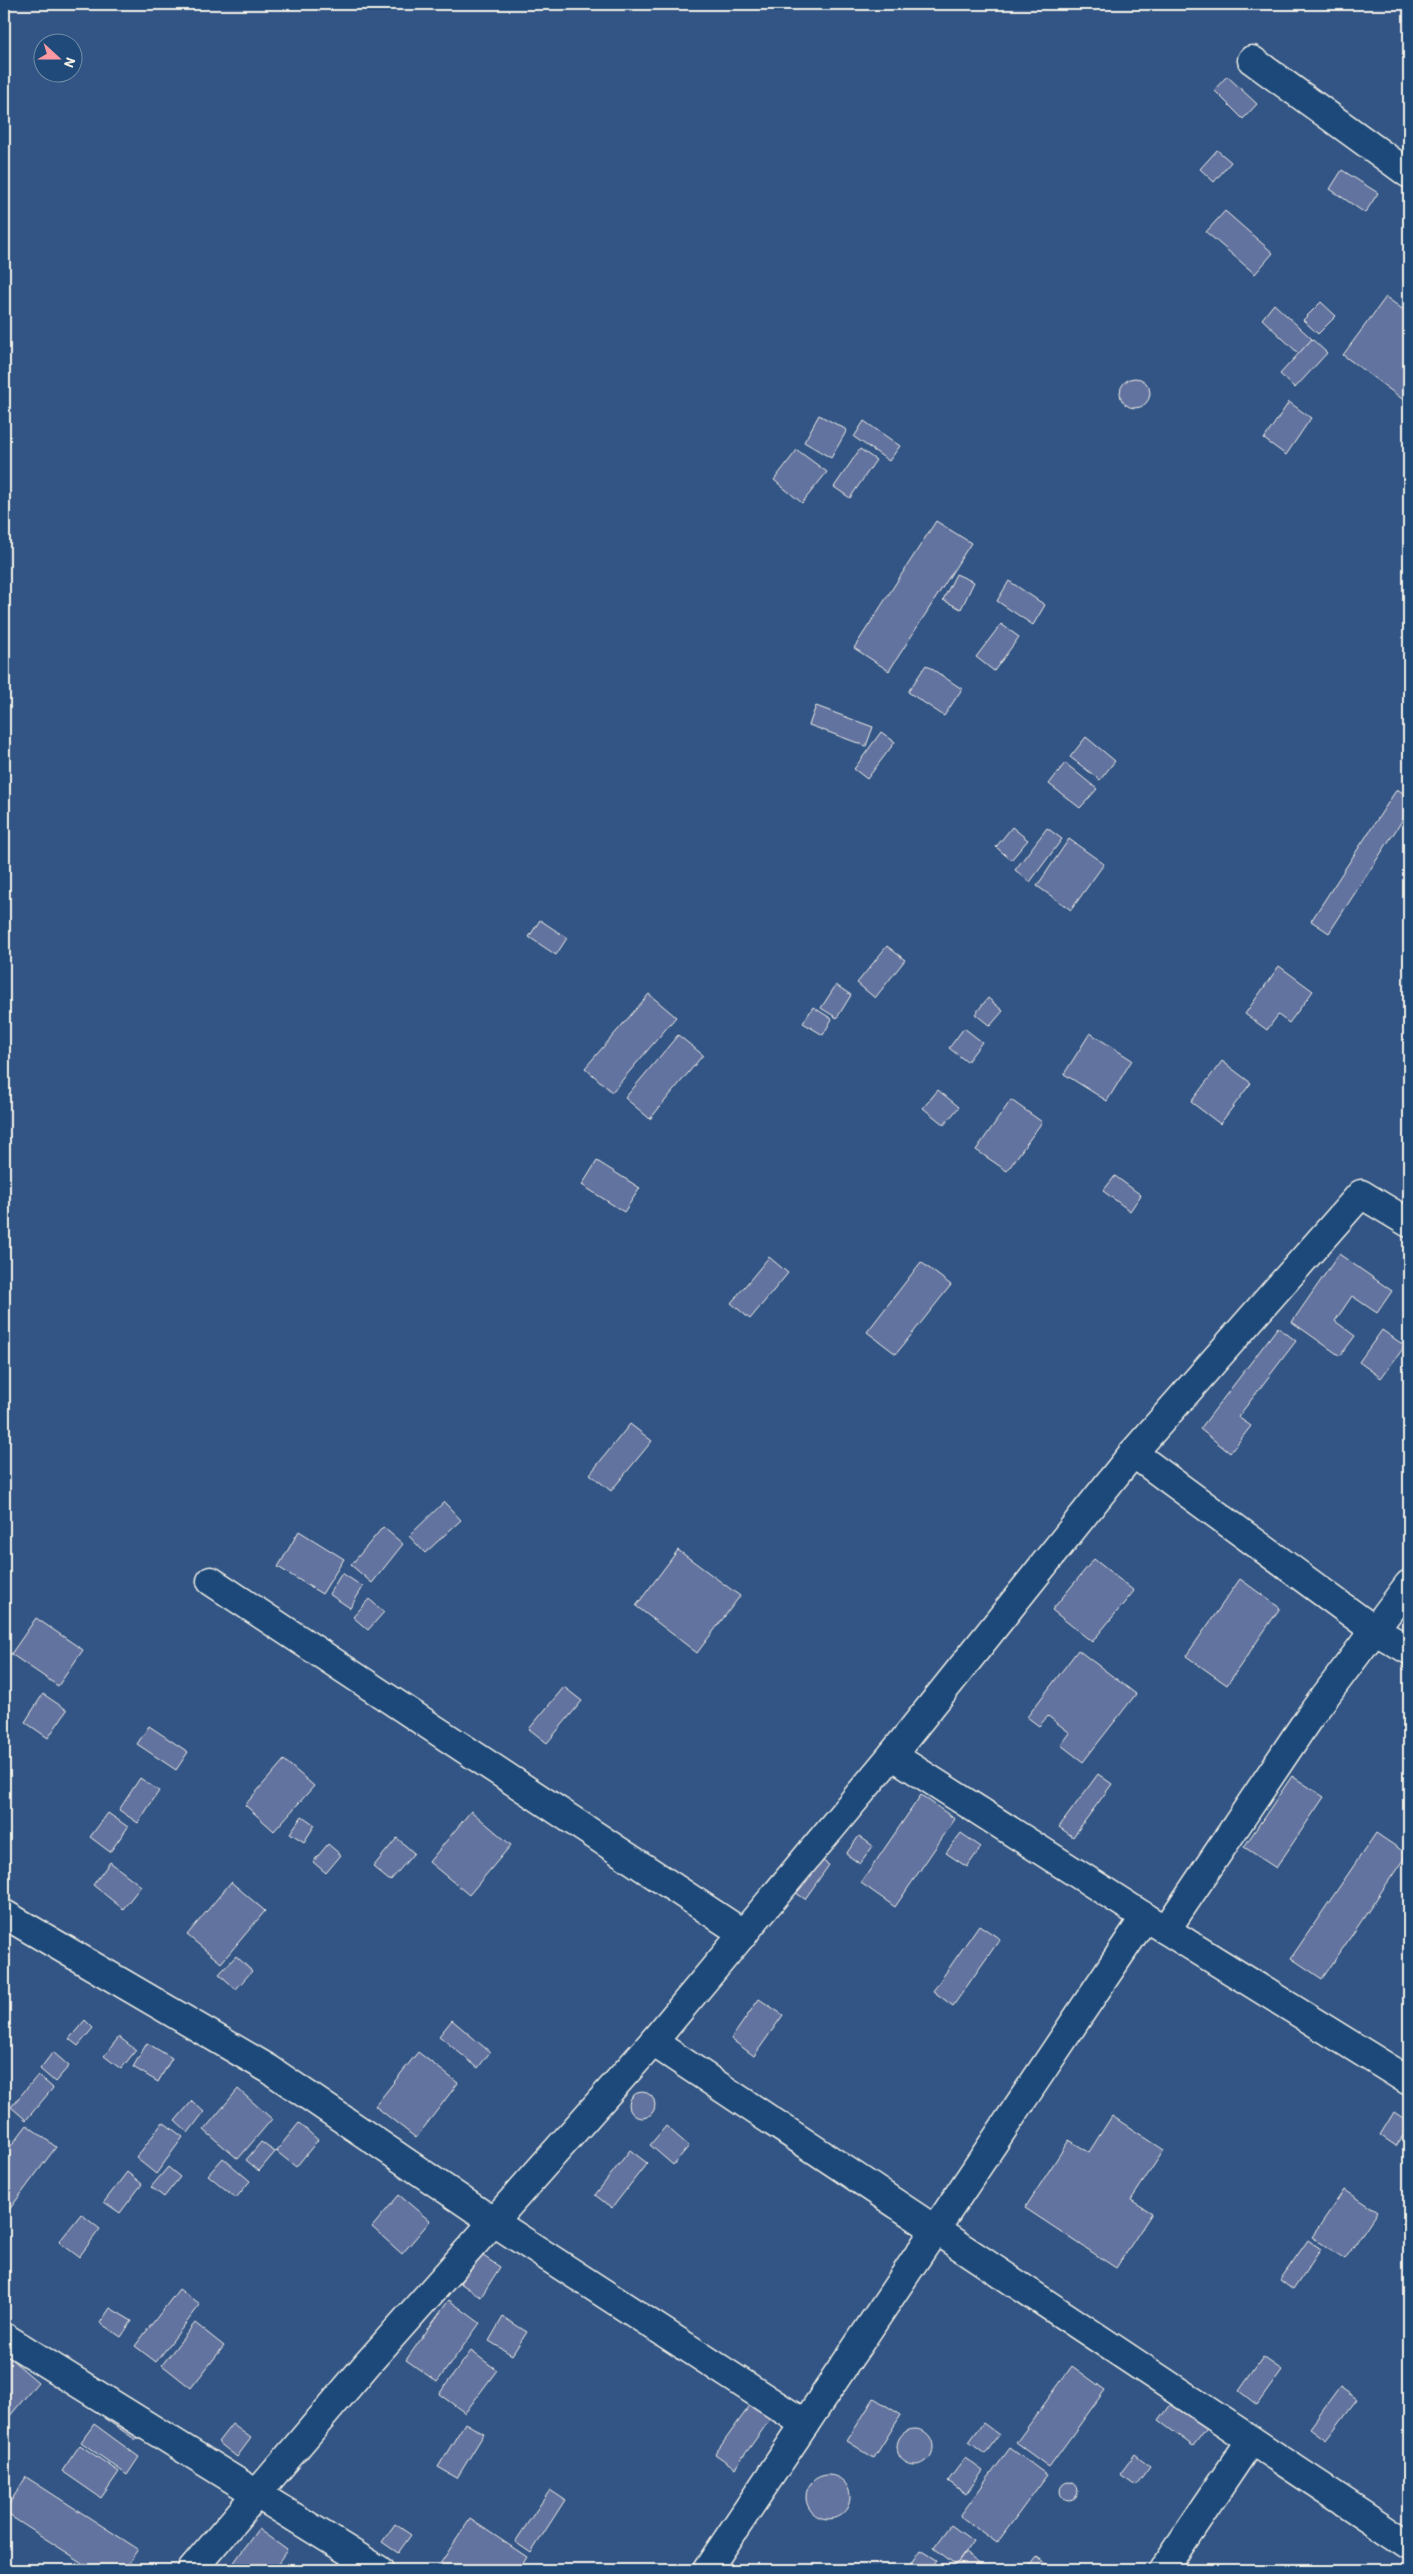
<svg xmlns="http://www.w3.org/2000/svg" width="1413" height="2574" font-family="Itim,sans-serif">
<rect width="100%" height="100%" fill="#325585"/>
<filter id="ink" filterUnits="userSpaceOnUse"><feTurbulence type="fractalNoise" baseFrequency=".02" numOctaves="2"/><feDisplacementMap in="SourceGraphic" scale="10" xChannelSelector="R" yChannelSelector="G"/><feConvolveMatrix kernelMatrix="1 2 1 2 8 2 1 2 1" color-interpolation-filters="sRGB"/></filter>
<g filter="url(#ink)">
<g fill="#63739f" stroke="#f4f1e8">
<polygon points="1227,76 1257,104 1243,119 1214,90"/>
<polygon points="1217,150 1231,162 1214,182 1200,169"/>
<polygon points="1342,170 1378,193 1365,213 1330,189"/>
<polygon points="1225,211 1273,253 1255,274 1206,232"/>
<polygon points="1386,297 1409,314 1409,404 1343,355"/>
<polygon points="1321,302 1336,316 1318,334 1303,320"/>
<polygon points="1274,304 1312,339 1299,354 1262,319"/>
<polygon points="1312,339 1327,353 1295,388 1280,374"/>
<circle cx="1135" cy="393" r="15"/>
<polygon points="1289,402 1311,418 1286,455 1264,439"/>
<polygon points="819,415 847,430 831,458 804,442"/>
<polygon points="864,421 900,446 889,461 854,437"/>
<polygon points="860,449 876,460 850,498 834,487"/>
<polygon points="797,450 827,472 802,503 774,480"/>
<polygon points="936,521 971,543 889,671 854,648"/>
<polygon points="956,574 974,582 961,609 943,600"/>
<polygon points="1009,581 1045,605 1033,625 997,601"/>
<polygon points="1001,624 1019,637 994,671 976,657"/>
<polygon points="926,665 962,689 944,716 908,692"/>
<polygon points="816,706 873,727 866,746 809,725"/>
<polygon points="881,732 895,742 867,779 854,769"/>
<polygon points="1086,737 1115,761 1100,780 1070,757"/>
<polygon points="1065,763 1097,789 1080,808 1049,784"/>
<polygon points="1397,789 1409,797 1409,810 1329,933 1311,921"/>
<polygon points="1012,827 1028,840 1011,860 996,847"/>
<polygon points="1047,828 1062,839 1030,882 1015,870"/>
<polygon points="1069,839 1104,864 1071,910 1037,886"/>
<polygon points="540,920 567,938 556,955 529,937"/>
<polygon points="887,946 905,960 875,998 857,983"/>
<polygon points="1279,966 1313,991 1289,1023 1278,1015 1267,1030 1245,1014"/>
<polygon points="836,985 851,995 837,1018 821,1008"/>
<polygon points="649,994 676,1017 612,1092 585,1068"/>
<polygon points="988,998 1003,1011 990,1026 975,1014"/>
<polygon points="813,1007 832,1019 823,1035 803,1023"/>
<polygon points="964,1028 982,1042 967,1062 949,1048"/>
<polygon points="1090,1033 1132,1060 1107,1101 1064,1074"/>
<polygon points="678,1035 703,1055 650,1119 625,1098"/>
<polygon points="1222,1061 1251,1083 1220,1124 1191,1102"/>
<polygon points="938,1090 959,1107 944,1125 923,1108"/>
<polygon points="1011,1100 1042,1122 1007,1171 976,1150"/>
<polygon points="597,1161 640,1188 624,1212 582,1185"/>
<polygon points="1115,1176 1141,1195 1130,1211 1103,1191"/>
<polygon points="1339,1254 1392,1291 1377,1313 1352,1296 1335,1321 1355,1336 1340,1356 1292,1322"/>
<polygon points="769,1257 788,1273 750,1319 731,1303"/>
<polygon points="921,1262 951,1285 896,1354 867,1332"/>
<polygon points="1278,1327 1296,1341 1238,1417 1251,1426 1230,1453 1200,1429"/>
<polygon points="1382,1330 1405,1346 1381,1378 1359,1362"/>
<polygon points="630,1424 652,1441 611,1491 590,1474"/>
<polygon points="444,1502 461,1520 425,1553 409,1536"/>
<polygon points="383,1527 403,1544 372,1583 351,1565"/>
<polygon points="299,1531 344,1559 322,1594 278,1567"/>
<polygon points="678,1550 740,1596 697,1653 636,1606"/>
<polygon points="1094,1559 1134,1591 1092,1642 1052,1610"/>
<polygon points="342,1573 363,1587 350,1608 329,1594"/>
<polygon points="1240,1579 1280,1608 1227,1685 1186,1656"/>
<polygon points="369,1599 384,1612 368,1630 353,1617"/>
<polygon points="36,1618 83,1650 58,1686 11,1654"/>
<polygon points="1078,1650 1136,1694 1083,1762 1061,1745 1070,1733 1048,1716 1039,1726 1027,1717"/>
<polygon points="564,1687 582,1701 547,1743 529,1729"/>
<polygon points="43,1694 67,1710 48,1738 25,1722"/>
<polygon points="149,1726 188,1752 176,1770 137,1744"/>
<polygon points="284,1760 314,1786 274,1831 245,1805"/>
<polygon points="1098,1774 1112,1784 1073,1837 1059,1827"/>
<polygon points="1292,1776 1324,1797 1276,1868 1244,1847"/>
<polygon points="140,1778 159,1791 138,1823 119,1810"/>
<polygon points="921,1795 955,1819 895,1907 861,1883"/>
<polygon points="471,1811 511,1845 469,1895 429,1862"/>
<polygon points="108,1813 128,1827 110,1852 90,1837"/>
<polygon points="302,1816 315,1825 304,1842 290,1833"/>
<polygon points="961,1833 981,1847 967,1867 946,1853"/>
<polygon points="1376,1833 1407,1854 1322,1979 1291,1958"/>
<polygon points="859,1836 873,1846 860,1864 846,1854"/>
<polygon points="397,1838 414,1853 390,1881 373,1867"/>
<polygon points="328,1844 341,1855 326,1873 313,1862"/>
<polygon points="813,1854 829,1865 805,1899 790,1889"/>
<polygon points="110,1862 141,1886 123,1909 93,1885"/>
<polygon points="231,1882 265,1911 221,1963 187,1935"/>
<polygon points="979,1925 1000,1939 953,2006 933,1991"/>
<polygon points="236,1956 252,1971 236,1989 219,1974"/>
<polygon points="759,1999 783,2015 754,2056 731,2039"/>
<polygon points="85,2020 93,2028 78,2046 69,2039"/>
<polygon points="452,2020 490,2052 478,2068 439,2036"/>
<polygon points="119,2037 136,2050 121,2069 104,2056"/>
<polygon points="147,2043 172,2058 158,2082 133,2067"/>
<polygon points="53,2052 69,2066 55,2082 40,2069"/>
<polygon points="418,2052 458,2083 416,2138 375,2106"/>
<polygon points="38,2075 53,2088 26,2120 11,2107"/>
<polygon points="238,2089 272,2119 238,2159 204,2130"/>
<circle cx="642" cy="2105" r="13"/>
<polygon points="192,2101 204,2112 188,2133 175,2121"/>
<polygon points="1394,2112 1409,2122 1409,2127 1396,2146 1380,2135"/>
<polygon points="1112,2116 1164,2150 1131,2200 1152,2213 1116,2268 1025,2208 1069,2140 1089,2152"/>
<polygon points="163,2122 183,2137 156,2174 136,2158"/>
<polygon points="299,2123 318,2140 296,2167 276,2151"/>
<polygon points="27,2125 56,2147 6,2214 4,2212 4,2155"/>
<polygon points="666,2126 689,2146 673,2165 650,2145"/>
<polygon points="261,2142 275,2152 259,2171 246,2160"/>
<polygon points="630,2150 647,2163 612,2208 595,2195"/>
<polygon points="223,2158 250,2181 236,2198 208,2175"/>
<polygon points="168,2167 180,2177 164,2197 151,2187"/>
<polygon points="127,2172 142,2184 120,2213 104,2202"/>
<polygon points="1344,2190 1377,2212 1345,2259 1312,2237"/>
<polygon points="399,2195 430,2221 402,2254 372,2227"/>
<polygon points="81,2214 100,2229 79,2257 59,2242"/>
<polygon points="1308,2240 1321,2249 1293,2290 1280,2280"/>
<polygon points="480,2254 500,2267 481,2297 460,2283"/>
<polygon points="179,2289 200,2305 156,2362 135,2346"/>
<polygon points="449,2300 480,2323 437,2382 406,2360"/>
<polygon points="110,2308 132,2321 121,2337 100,2323"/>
<polygon points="503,2317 527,2332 512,2355 489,2341"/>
<polygon points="195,2323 224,2346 191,2388 162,2365"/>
<polygon points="471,2351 497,2370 465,2413 439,2394"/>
<polygon points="4,2353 38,2382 4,2423"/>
<polygon points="1263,2357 1282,2370 1257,2405 1239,2391"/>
<polygon points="1072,2366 1105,2390 1049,2467 1016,2443"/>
<polygon points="1340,2387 1357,2399 1326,2440 1310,2428"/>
<polygon points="874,2398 901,2415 874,2458 847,2441"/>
<polygon points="1174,2400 1209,2425 1193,2446 1159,2421"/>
<polygon points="751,2404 771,2418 735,2468 715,2454"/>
<polygon points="110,2408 142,2431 136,2440 104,2418"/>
<polygon points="465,2423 484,2434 457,2478 438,2467"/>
<polygon points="983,2423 999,2435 985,2454 969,2442"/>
<polygon points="94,2424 139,2457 127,2475 81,2442"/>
<polygon points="232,2424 251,2438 237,2457 218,2442"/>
<circle cx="915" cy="2447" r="18"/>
<polygon points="80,2445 119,2472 101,2498 62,2471"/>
<polygon points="1010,2448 1047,2475 997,2543 960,2516"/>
<polygon points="1135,2454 1150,2466 1136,2485 1120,2474"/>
<polygon points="965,2458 983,2471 966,2494 948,2481"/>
<circle cx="828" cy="2497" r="22"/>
<polygon points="26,2477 138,2549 124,2570 94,2570 4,2512"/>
<circle cx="1069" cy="2491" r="9"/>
<polygon points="550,2490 565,2500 531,2553 515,2542"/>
<polygon points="470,2519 527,2557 519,2570 436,2570"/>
<polygon points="395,2524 411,2535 398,2553 382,2542"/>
<polygon points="951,2525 973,2541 956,2565 934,2548"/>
<polygon points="258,2529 287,2550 273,2570 233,2570 230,2568"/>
<polygon points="921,2550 937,2560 929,2570 911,2570 908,2569"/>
<polygon points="965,2553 981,2565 978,2570 953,2570"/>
<polygon points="1037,2557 1055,2570 1027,2570"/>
</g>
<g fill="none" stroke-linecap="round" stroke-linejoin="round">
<defs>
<g id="minor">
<polyline points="1252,60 1409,174"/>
<polyline points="1133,1453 1374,1630 1409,1650"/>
<polyline points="211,1581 744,1934"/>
<polyline points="892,1755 1145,1917 1409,2081"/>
<polyline points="4,1914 269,2069 494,2222 805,2424"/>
<polyline points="1166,1930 1308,1719 1409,1584"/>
<polyline points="653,2042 1409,2545"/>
<polyline points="4,2337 379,2570"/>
<polyline points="192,2570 368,2363 653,2042 892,1755 1133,1453 1361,1194 1409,1223"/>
<polyline points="707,2570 1145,1917"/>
<polyline points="1163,2570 1251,2440"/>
</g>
</defs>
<use href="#minor" stroke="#f4f1e8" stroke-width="31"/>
<use href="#minor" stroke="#1f4a7a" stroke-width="28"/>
</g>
</g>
<rect width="1413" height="2574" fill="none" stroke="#1f4a7a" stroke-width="20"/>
<rect x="10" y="10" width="1393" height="2554" fill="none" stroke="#f4f1e8" stroke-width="2" filter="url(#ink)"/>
<g transform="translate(58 58) rotate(111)"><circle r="24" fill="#1f4a7a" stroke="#748da6"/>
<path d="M0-4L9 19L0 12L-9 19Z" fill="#ff9aa2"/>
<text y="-8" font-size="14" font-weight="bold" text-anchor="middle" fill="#f4f1e8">N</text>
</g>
</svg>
